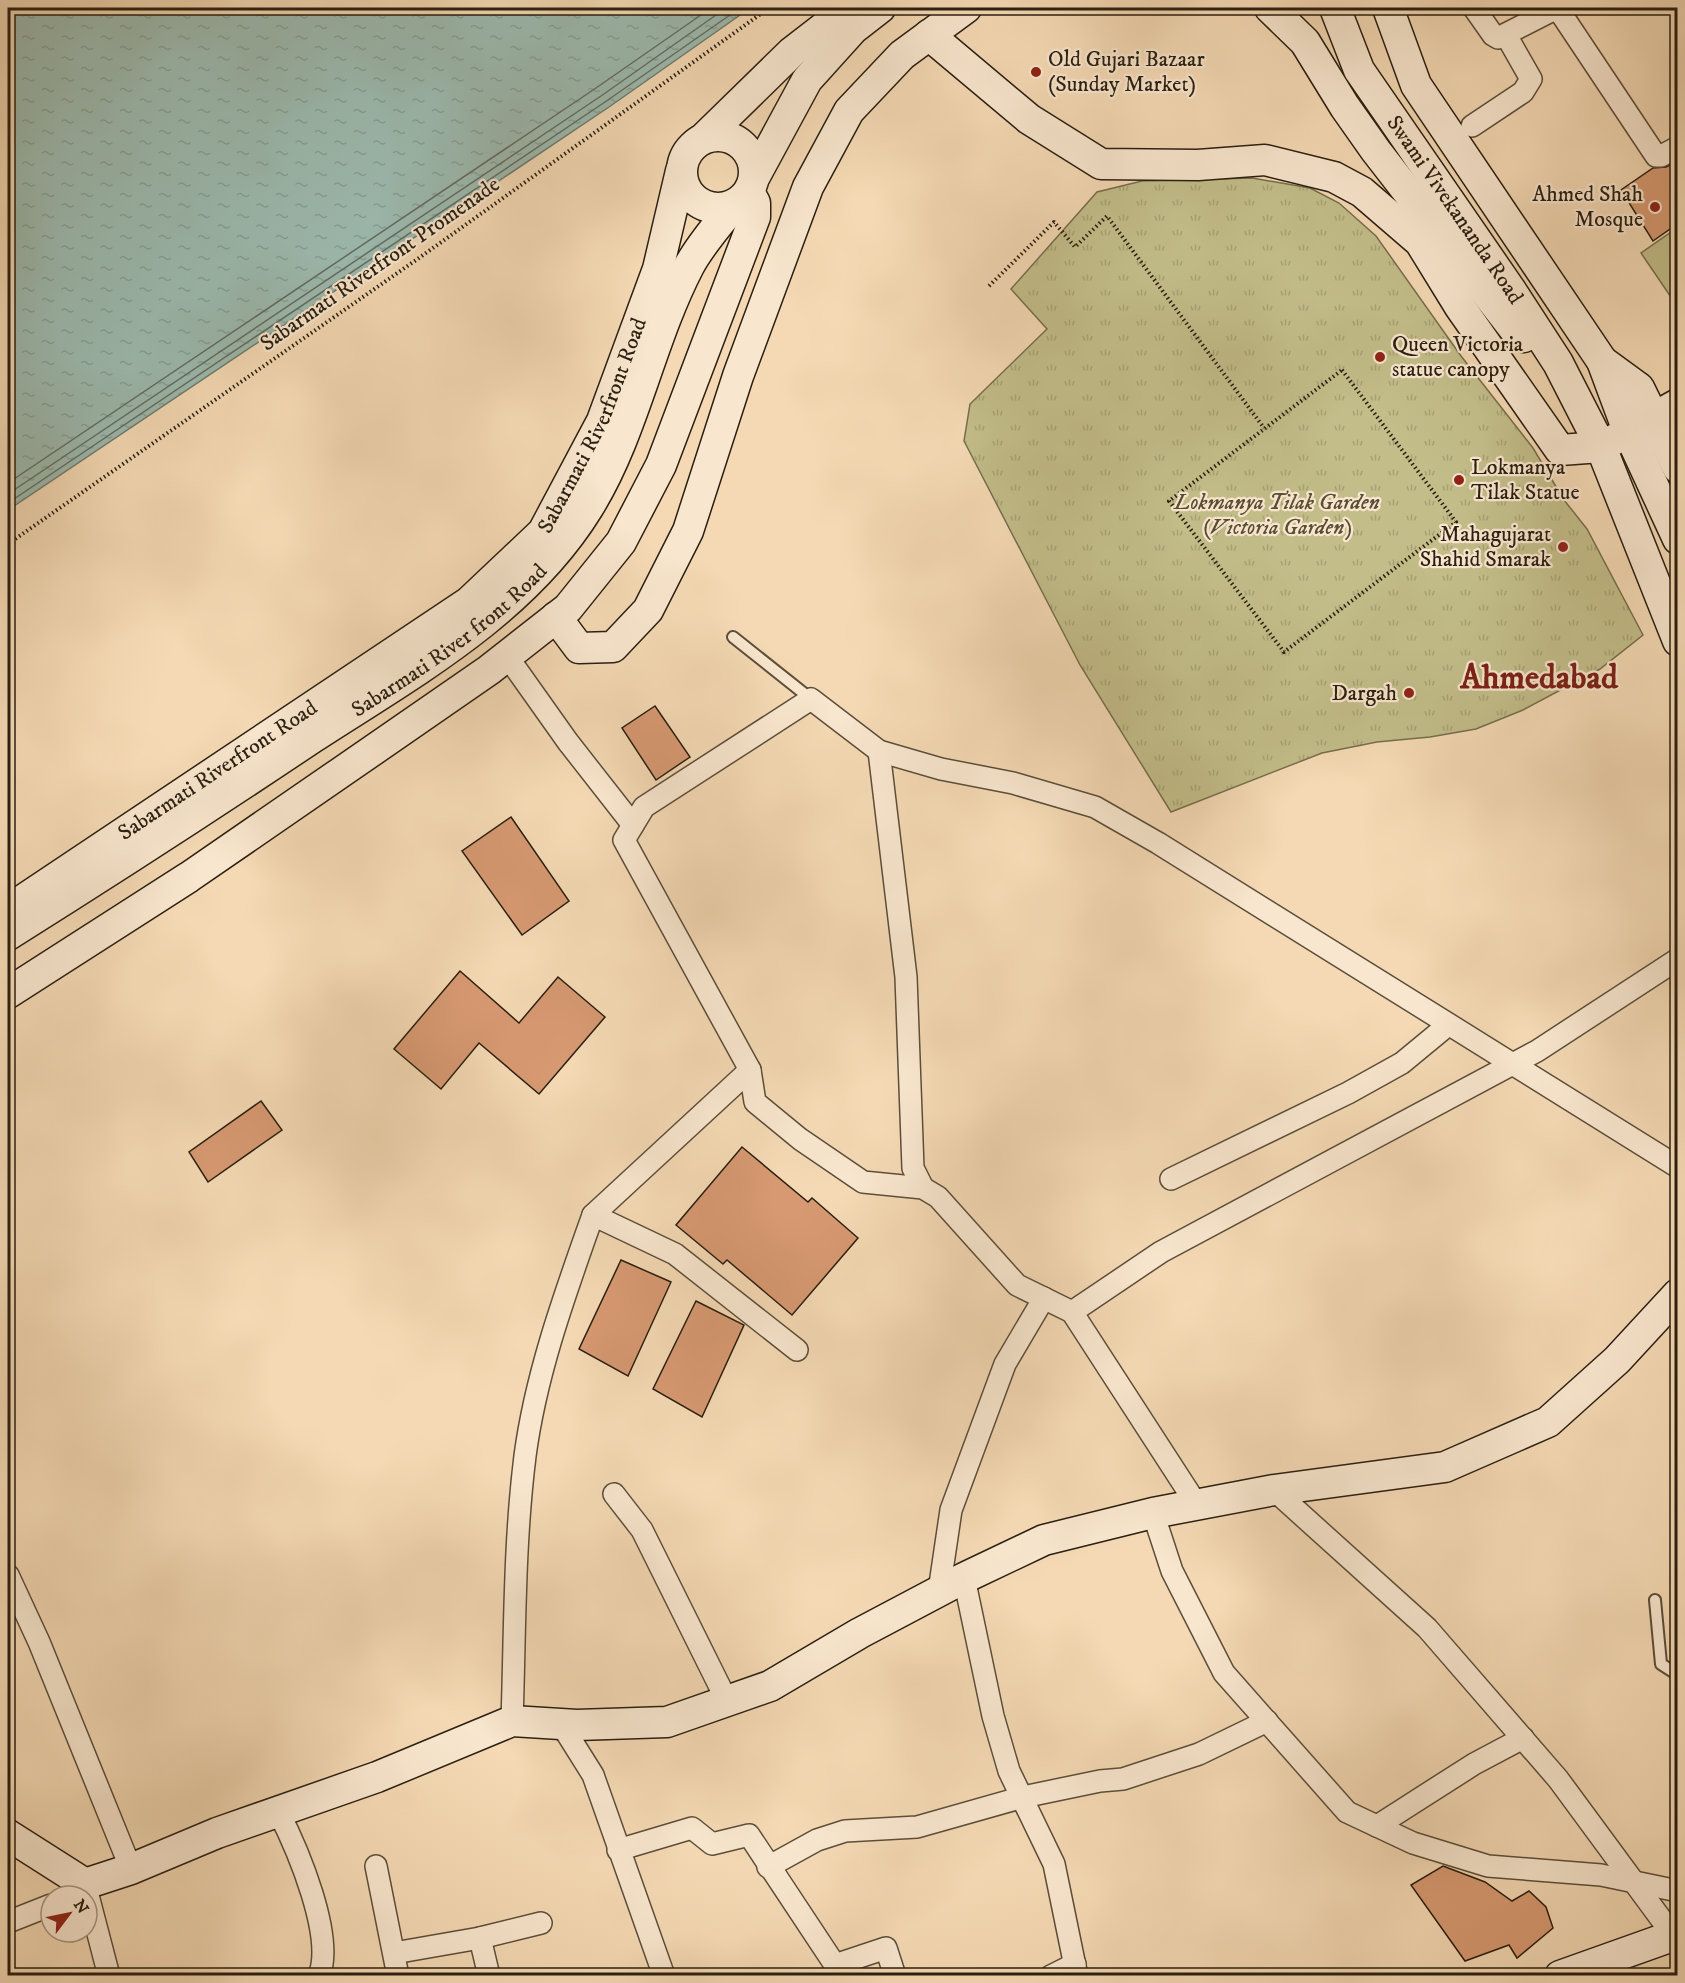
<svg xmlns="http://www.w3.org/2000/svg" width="1685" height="1983" font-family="'IM FELL DW Pica',serif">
<defs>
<pattern id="park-tufts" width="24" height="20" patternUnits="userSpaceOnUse" patternTransform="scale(1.5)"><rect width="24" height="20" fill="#c2bd89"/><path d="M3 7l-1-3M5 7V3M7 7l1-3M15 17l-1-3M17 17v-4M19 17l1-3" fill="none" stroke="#a7a275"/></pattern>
<pattern id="water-ripples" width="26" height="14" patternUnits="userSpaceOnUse" patternTransform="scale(1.5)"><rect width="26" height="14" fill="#9cbaaf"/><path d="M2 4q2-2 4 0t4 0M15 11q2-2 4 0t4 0" fill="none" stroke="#879f96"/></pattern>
</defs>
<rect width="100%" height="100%" fill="#f4d9b4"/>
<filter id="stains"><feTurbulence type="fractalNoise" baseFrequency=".00333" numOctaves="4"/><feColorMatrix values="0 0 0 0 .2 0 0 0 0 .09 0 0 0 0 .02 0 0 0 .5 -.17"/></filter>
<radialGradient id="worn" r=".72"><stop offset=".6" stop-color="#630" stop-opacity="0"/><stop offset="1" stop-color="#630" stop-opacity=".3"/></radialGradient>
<polygon fill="#c2bd89" stroke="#766e4d" stroke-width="1.5" points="1677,228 1677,306 1641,253"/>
<polygon fill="url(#park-tufts)" stroke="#766e4d" stroke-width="1.5" points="1252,178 1310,188 1339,203 1376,236 1461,356 1533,448 1564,500 1587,529 1643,635 1600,669 1523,710 1476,729 1430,737 1377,742 1322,753 1171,812 1080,665 964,441 970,404 1047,329 1011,289 1097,192 1142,181"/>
<polygon fill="url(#water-ripples)" stroke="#6e7c70" stroke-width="1.5" points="8,8 750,8 609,107 8,510"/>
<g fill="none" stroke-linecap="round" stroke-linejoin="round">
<g stroke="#636c60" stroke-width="1.5">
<polyline points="8,483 596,88 711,8"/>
<polyline points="8,494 601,96 726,8"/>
<polyline points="8,503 605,102 740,8"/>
</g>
</g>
<g fill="#d79972" stroke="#2a1f11" stroke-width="1.5">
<polygon points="1677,162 1677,224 1653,241 1621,190 1653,168 1666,167"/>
<polygon points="655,706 690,757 656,780 622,728"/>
<polygon points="511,817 569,901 522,935 462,851"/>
<polygon points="460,971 519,1023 558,977 605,1017 539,1094 479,1043 441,1089 394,1049"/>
<polygon points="261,1101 282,1130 208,1182 189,1152"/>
<polygon points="742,1147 808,1202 812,1198 858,1238 792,1315 727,1260 723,1264 676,1225"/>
<polygon points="621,1260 671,1282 628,1376 579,1349"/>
<polygon points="696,1301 744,1325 702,1417 653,1389"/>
<polygon points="1443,1866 1485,1882 1512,1901 1529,1891 1546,1907 1553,1928 1517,1958 1509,1945 1465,1961 1411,1885"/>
</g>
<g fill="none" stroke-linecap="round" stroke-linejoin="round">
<defs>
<g id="lane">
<polyline points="733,637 811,699"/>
<polyline points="1655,1600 1661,1664 1678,1675"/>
</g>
<g id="street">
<polyline points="1474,8 1493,35 1498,38 1555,9 1562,15 1656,156 1661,156 1678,147"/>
<polyline points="1472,126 1523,92 1531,79 1506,35"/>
<polyline points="507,656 568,742 633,825"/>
<polyline points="879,751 906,977 913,1168 923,1188"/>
<polyline points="750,1070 593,1215 675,1254 797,1350"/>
<polyline points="1171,1179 1348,1093 1402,1063 1448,1025"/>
<polyline points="1072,1312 1017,1285 938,1197 923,1188 863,1182 800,1139 755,1102 750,1070 624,840 644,807 811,699 879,751 941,769 1013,783 1095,807 1158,843 1678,1167"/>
<polyline points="1274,1490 1427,1628 1558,1779 1678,1942"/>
<polyline points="614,1494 642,1530 727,1701"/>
<polyline points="1197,1505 1072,1312 1161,1252 1537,1051 1678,959"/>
<polyline points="1153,1513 1172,1571 1224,1673 1347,1812 1413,1843 1488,1866 1601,1875 1678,1891"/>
<polyline points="8,1575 39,1642 131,1869"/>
<polyline points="964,1578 993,1716 1009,1771 1054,1864 1077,1976"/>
<polyline points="939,1591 951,1510 1005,1364 1044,1298"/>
<path d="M512,1721c3,-88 2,-177 13,-265 11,-83 40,-162 68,-241"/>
<polyline points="561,1724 593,1775 664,1976"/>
<path d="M278,1811c19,37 57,125 41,165"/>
<polyline points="1377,1826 1474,1764 1523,1738"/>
<polyline points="618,1850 692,1828 712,1844 749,1835 835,1965 886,1948 895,1976"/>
<polyline points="376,1866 398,1976"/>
<polyline points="768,1867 817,1840 845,1831 917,1827 1023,1797 1100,1781 1123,1779 1199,1754 1267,1721"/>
<polyline points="85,1884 109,1976"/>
<polyline points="8,1922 51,1905"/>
<polyline points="480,1938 489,1976"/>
<polyline points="394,1953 480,1938 541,1923"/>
<polyline points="1051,1976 1075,1964"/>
</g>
<g id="secondary">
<polyline points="1270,8 1305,42 1345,107 1376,151 1515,330 1524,337"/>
<path id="s1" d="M1335,8l24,62 151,219 48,74 43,84 77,194"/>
<polyline points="1388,8 1416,85 1602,361 1628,431 1678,539"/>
<polyline points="929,35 1029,119 1101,164 1198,165 1265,160 1334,177 1362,192 1420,242 1460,307 1560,450 1601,447 1678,404"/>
<circle cx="718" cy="172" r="36"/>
<polyline points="706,136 792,52 849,8"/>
<polyline points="755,176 807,80 853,29 880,8"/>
<polyline points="1602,361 1639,388 1678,468"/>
<polyline points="556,617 579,648 613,647 648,610 688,531 738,376 808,187 849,111 902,55 966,8"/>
<path id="s2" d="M8,910l461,-308 74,-70 59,-111 56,-152 23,-98"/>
<path id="s3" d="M8,935c102,-64 204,-130 304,-197 100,-65 212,-126 276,-230 46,-74 61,-165 101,-242 11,-21 29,-41 44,-60"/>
<polyline points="8,993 189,877 340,773 489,670 568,608 621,542 661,465 755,217 755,203 749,192"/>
<polyline points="8,1835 85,1884 131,1869 217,1833 377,1777 512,1721 577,1725 667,1722 770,1686 860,1633 964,1578 1044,1540 1153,1513 1274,1490 1445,1467 1548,1422 1617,1360 1678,1294"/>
<polyline points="1560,1976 1678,1934"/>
</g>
</defs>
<use href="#lane" stroke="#5c4e3a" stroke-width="14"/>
<use href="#street" stroke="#5c4e3a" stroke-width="24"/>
<use href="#secondary" stroke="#2a1f11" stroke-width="33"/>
<g stroke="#2a1f11" stroke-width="4" stroke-dasharray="1.5 3" stroke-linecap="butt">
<polyline points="989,286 1054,222 1075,247 1107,216 1264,428"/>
<polygon points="1342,370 1456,522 1284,652 1169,501"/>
<polyline points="8,544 419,258 769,8"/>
</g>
<use href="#lane" stroke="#f8e6ce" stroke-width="10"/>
<use href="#street" stroke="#f8e6ce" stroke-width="21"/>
<use href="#secondary" stroke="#f8e6ce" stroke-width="30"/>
</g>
<g fill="#8f2418" stroke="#f8e6ce" stroke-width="2">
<circle cx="1036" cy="72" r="6"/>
<circle cx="1655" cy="207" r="6"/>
<circle cx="1380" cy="357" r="6"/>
<circle cx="1459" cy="480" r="6"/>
<circle cx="1563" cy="547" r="6"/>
<circle cx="1409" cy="693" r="6"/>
</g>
<g text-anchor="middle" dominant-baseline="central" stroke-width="4.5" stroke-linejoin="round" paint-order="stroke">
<g font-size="22" fill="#2a1f11" stroke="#f8e6ce" text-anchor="start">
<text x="1048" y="59">Old Gujari Bazaar<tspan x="1048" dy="25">(Sunday Market)</tspan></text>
<text x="1643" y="194" text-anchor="end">Ahmed Shah<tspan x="1643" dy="25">Mosque</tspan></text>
<text x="1392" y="344">Queen Victoria<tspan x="1392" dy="25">statue canopy</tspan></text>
<text x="1471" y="467">Lokmanya<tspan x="1471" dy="25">Tilak Statue</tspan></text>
<text x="1551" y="534" text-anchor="end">Mahagujarat<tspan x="1551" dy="25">Shahid Smarak</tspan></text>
<text x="1397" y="693" text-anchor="end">Dargah</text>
</g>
<g font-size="22" fill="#2a1f11" stroke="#f8e6ce">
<text stroke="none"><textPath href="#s1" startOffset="236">Swami Vivekananda Road</textPath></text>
<text transform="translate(380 264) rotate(-35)">Sabarmati Riverfront Promenade</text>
<text stroke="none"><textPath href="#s2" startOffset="774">Sabarmati Riverfront Road</textPath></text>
<text stroke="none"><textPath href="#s3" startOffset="531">Sabarmati River front Road</textPath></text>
<text stroke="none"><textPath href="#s2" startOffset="252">Sabarmati Riverfront Road</textPath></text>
</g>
<g font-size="22" font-style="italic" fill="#584e35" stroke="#f8e6ce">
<text x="1277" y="502">Lokmanya Tilak Garden<tspan x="1277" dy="25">(Victoria Garden)</tspan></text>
</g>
<g font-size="34" font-weight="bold" fill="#7a1f14" stroke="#f8e6ce">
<text x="1539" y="678">Ahmedabad</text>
</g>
</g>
<rect width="1685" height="1983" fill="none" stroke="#f4d9b4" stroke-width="30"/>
<rect x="9" y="9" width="1667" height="1965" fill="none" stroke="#2a1f11" stroke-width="3"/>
<rect x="15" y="15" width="1655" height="1953" fill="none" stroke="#2a1f11" stroke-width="1.5"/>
<g transform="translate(69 1914) rotate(58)"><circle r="28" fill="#f8e6ce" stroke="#a69682" stroke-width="1.5"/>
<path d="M0-4.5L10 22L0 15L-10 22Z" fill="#8f2418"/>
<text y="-9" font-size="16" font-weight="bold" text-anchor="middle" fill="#2a1f11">N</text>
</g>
<rect width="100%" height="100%" filter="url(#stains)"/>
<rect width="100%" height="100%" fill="url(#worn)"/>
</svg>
